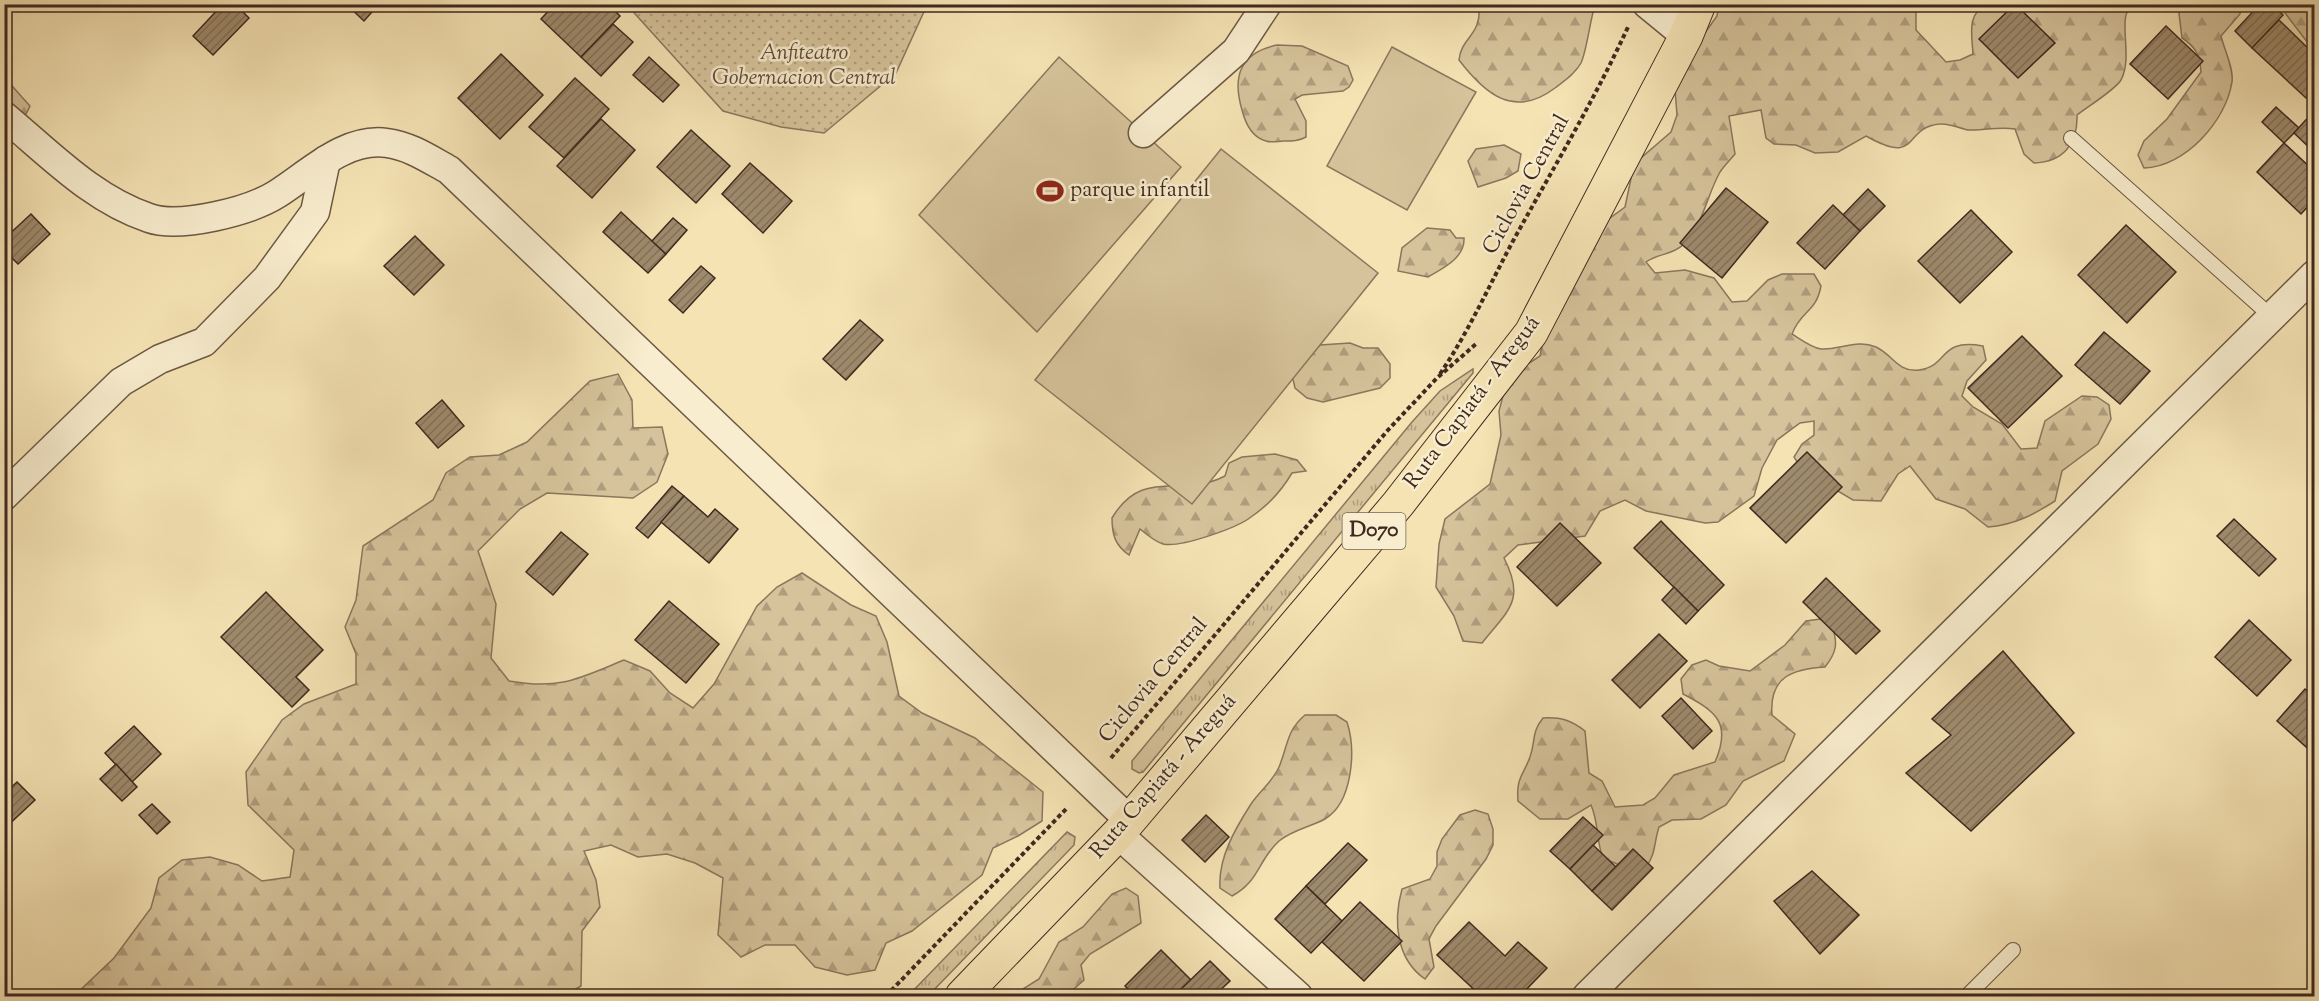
<svg xmlns="http://www.w3.org/2000/svg" width="2319" height="1001" font-family="'Sorts Mill Goudy',serif">
<defs>
<pattern id="grass-tufts" width="24" height="20" patternUnits="userSpaceOnUse" patternTransform="scale(1.5)"><rect width="24" height="20" fill="#d6c39b"/><path d="M3 7l-1-3M5 7V3M7 7l1-3M15 17l-1-3M17 17v-4M19 17l1-3" fill="none" stroke="#af9e7e"/></pattern>
<pattern id="forest-firs" width="22" height="20" patternUnits="userSpaceOnUse" patternTransform="scale(1.5)"><rect width="22" height="20" fill="#d6c39b"/><path d="M5 1l3.5 6h-7zM16 11l3.5 6h-7z" fill="#af9e7e"/></pattern>
<pattern id="park-dots" width="8" height="8" patternUnits="userSpaceOnUse" patternTransform="scale(1.5)"><rect width="8" height="8" fill="#d6c39b"/><path d="M2 2h.1M6 6h.1" fill="none" stroke="#af9e7e" stroke-width="1.8" stroke-linecap="round"/></pattern>
<pattern id="building-hatch" width="6" height="6" patternUnits="userSpaceOnUse" patternTransform="scale(1.5)"><rect width="6" height="6" fill="#9e8a6c"/><path d="M-1 1l2-2M0 6l6-6M5 7l2-2" fill="none" stroke="#827158"/></pattern>
</defs>
<rect width="100%" height="100%" fill="#f5e3b4"/>
<filter id="stains"><feTurbulence type="fractalNoise" baseFrequency=".00333" numOctaves="4"/><feColorMatrix values="0 0 0 0 .2 0 0 0 0 .09 0 0 0 0 .02 0 0 0 .5 -.17"/></filter>
<radialGradient id="worn" r=".72"><stop offset=".6" stop-color="#630" stop-opacity="0"/><stop offset="1" stop-color="#630" stop-opacity=".3"/></radialGradient>
<g fill="url(#grass-tufts)" stroke="#8b765d" stroke-width="1.5">
<polygon points="1473,369 1473,373 1143,772 1139,773 1132,769 1132,761 1412,422 1440,391"/>
<polygon points="1067,832 1075,837 1074,845 928,996 908,996"/>
</g>
<g fill="url(#forest-firs)" stroke="#8b765d" stroke-width="1.5">
<path d="M1479,5h116c-5,15 -8,45 -14,58 -6,11 -17,18 -26,25 -41,31 -70,6 -96,-28 2,-23 23,-24 20,-55z"/>
<path d="M1719,5h197v25l30,32 14,-2 13,-6c-1,-19 -7,-42 15,-49h144c-16,13 2,50 -11,75 -6,10 -34,27 -44,35 1,29 -14,47 -43,48l-10,-9 -9,-25c-17,-3 -32,2 -47,1 -9,-2 -19,-7 -28,-6 -38,3 -19,43 -74,12l-28,16 -23,1 -19,-8 -22,-1 -8,-6 -5,-28 -32,6 6,38c-5,6 -11,12 -15,18 -13,23 -17,53 -36,72 -11,11 -25,9 -38,18l9,11 30,-3 29,8 18,24 15,-1 21,-21 14,-6h32l7,12c-5,27 -20,24 -29,48 8,5 20,14 29,15 19,1 36,-10 55,-2 16,7 22,26 43,23 31,-4 18,-32 64,-24l3,14 -19,21 -5,15 11,11 29,17 19,25 16,-1 8,-27 37,-25 15,1 12,8 2,14 -13,25 -36,27 -7,30c-22,14 -41,24 -67,26l-23,-18 -29,-10 -26,-33 -12,8 -17,27 -28,-1 -51,-30 -8,-13 8,-13 12,-9v-14l-14,2 -23,17 -15,28 -8,28 -36,26 -13,1 -59,-12 -21,-11 -25,11 -15,25 -67,9 -14,13c22,43 4,52 -22,85l-19,-2 -9,-25 -18,-29 3,-43 6,-25 45,-35 11,-49 -2,-24 9,-34 32,-21 7,-37 26,-74 52,-38 9,-43 37,-32 6,-17 -3,-39 43,-60z"/>
<path d="M2178,5h63l-1,9 -19,22c3,13 13,33 11,46 -6,39 -47,85 -88,86l-6,-13 6,-14 23,-22 34,-47c-1,-17 -5,-25 -19,-34z"/>
<polygon points="2279,5 2314,5 2314,51"/>
<path d="M1277,45l25,1 46,20 5,14 -4,7 -6,4 -41,4 -7,4 11,22v16c-7,4 -13,4 -22,4 -5,0 -14,2 -18,0 -15,-4 -21,-19 -24,-31 -10,-34 -2,-57 35,-65z"/>
<polygon points="5,78 30,106 5,156"/>
<polygon points="1504,145 1521,154 1518,171 1506,178 1478,187 1468,161 1476,149"/>
<path d="M1427,228l23,2 6,8h8c1,20 -21,30 -36,39l-30,-6 4,-23z"/>
<polygon points="1350,343 1363,348 1378,348 1390,364 1390,378 1380,388 1323,402 1307,398 1295,388 1292,375 1320,345"/>
<path d="M618,374l14,26 1,28 29,-1 6,27 -11,28 -24,16 -86,-5 -27,16 -42,42 18,53 -5,54 18,23c51,9 69,-2 115,-21l26,11 20,22 23,15 21,-24 43,-78 20,-19 25,-14 49,32 25,11 11,26 12,54 23,17 53,25 68,54 -1,29 -24,15 -25,12 -11,27 -70,56 -26,12 -11,27 -28,5 -32,-8 -20,-22h-30l-24,12 -23,-22 5,-57 -28,-15 -28,-9 -29,3 -27,-12 -27,6 12,29 4,27 -18,24 -1,55 -17,10h-490l40,-38 37,-50 8,-30 23,-18 28,-3 28,8 24,16 28,-4 4,-27 -46,-45 -2,-33 36,-52 22,-16 52,-20v-30l-11,-27 11,-27 7,-54 70,-46 13,-27 24,-16 29,-2 28,-13 63,-61z"/>
<path d="M1275,454l22,6 9,11 -14,2c-10,17 -25,33 -41,44 -14,11 -71,31 -88,27 -7,-2 -17,-10 -23,-15l-11,26c-14,-10 -17,-20 -17,-37 31,-52 69,-19 113,-42l4,-13 13,-6z"/>
<path d="M1820,619l12,7c6,17 5,26 -7,41 -33,2 -56,10 -53,48l23,19 -11,27 -41,20 -17,24 -25,14 -29,1 -13,7c-5,15 -3,27 -13,40l-29,-3 -14,-6c-7,-17 -4,-35 -12,-53l-23,14h-28l-22,-18c-2,-23 5,-25 12,-44 6,-17 1,-24 13,-39 18,-1 28,2 42,13l4,42 13,8 13,26 28,-2 12,-7 19,-23 41,-13c17,-39 1,-51 -32,-68l-2,-15 11,-14 14,-5 13,6 31,5 35,-26 21,-24z"/>
<path d="M1305,715h31l11,7c9,28 6,80 -22,97 -15,8 -33,11 -46,22 -21,19 -20,41 -47,55l-12,-8c-2,-30 15,-59 31,-84 9,-13 22,-23 28,-37 9,-21 7,-36 26,-52z"/>
<path d="M1475,810l13,4 5,15v16l-7,14 -50,67 -7,13 5,28 -9,12c-29,-20 -32,-58 -23,-90l28,-10 7,-13v-14l5,-13 18,-24z"/>
<polygon points="1126,888 1138,896 1141,923 1090,954 1081,965 1084,980 1066,996 1012,996 1039,979 1059,942 1083,927 1112,894"/>
</g>
<polygon fill="url(#park-dots)" stroke="#8b765d" stroke-width="1.5" points="627,5 927,5 896,73 824,133 781,127 723,111"/>
<g fill="#d6c39b" stroke="#8b765d" stroke-width="1.5">
<polygon points="1392,47 1476,92 1407,210 1327,166"/>
<polygon points="1059,57 1181,167 1037,332 919,215"/>
<polygon points="1221,149 1378,273 1192,504 1035,380"/>
</g>
<g fill="url(#building-hatch)" stroke="#40291f" stroke-width="1.5">
<polygon points="223,4 235,4 249,18 213,55 193,36"/>
<polygon points="346,4 379,4 364,21"/>
<polygon points="555,4 608,4 620,16 581,57 541,19"/>
<polygon points="2015,4 2055,43 2018,78 1979,39"/>
<polygon points="2260,4 2272,4 2283,15 2252,48 2235,31"/>
<polygon points="2279,20 2314,54 2314,89 2306,98 2252,48"/>
<polygon points="613,24 633,42 601,76 581,57"/>
<polygon points="2166,26 2203,61 2168,99 2130,64"/>
<polygon points="501,54 543,95 500,139 458,98"/>
<polygon points="649,57 679,85 663,102 633,75"/>
<polygon points="575,78 609,109 564,158 529,127"/>
<polygon points="2276,107 2299,128 2284,143 2262,122"/>
<polygon points="2314,111 2314,152 2294,133"/>
<polygon points="601,119 635,150 592,198 557,166"/>
<polygon points="691,130 730,166 696,203 657,167"/>
<polygon points="2284,143 2314,171 2314,200 2301,214 2257,172"/>
<polygon points="750,163 792,201 763,233 722,194"/>
<polygon points="1726,188 1768,222 1722,278 1680,243"/>
<polygon points="1868,189 1885,206 1860,231 1843,215"/>
<polygon points="1833,205 1860,231 1825,269 1797,243"/>
<polygon points="1971,210 2012,252 1960,303 1918,261"/>
<polygon points="621,212 666,254 648,273 603,232"/>
<polygon points="31,214 50,234 18,264 4,250 4,239"/>
<polygon points="673,218 687,230 666,254 652,241"/>
<polygon points="2126,225 2176,272 2127,323 2078,275"/>
<polygon points="415,236 444,265 414,295 384,266"/>
<polygon points="701,266 715,278 683,313 669,300"/>
<polygon points="860,320 883,340 846,380 823,359"/>
<polygon points="2104,332 2150,371 2120,404 2075,365"/>
<polygon points="2022,336 2062,376 2008,428 1968,388"/>
<polygon points="442,400 464,426 438,448 416,423"/>
<polygon points="1807,452 1842,487 1786,543 1750,508"/>
<polygon points="672,486 684,496 648,538 636,528"/>
<polygon points="684,496 708,517 715,509 738,529 709,563 661,522"/>
<polygon points="2234,519 2276,559 2259,576 2217,536"/>
<polygon points="1661,521 1724,585 1698,611 1634,548"/>
<polygon points="1560,523 1601,563 1557,606 1517,567"/>
<polygon points="561,532 588,554 553,595 526,572"/>
<polygon points="1826,578 1880,631 1856,654 1803,602"/>
<polygon points="1674,587 1698,611 1686,624 1662,600"/>
<polygon points="266,592 323,650 296,677 309,690 292,707 221,637"/>
<polygon points="669,601 719,644 686,683 635,640"/>
<polygon points="2249,620 2291,660 2257,696 2215,657"/>
<polygon points="1659,634 1687,661 1640,708 1612,680"/>
<polygon points="2003,651 2074,733 1971,831 1906,773 1951,735 1932,719"/>
<polygon points="2305,689 2314,697 2314,754 2277,721"/>
<polygon points="1681,698 1712,731 1693,749 1662,716"/>
<polygon points="134,726 161,754 132,782 105,753"/>
<polygon points="116,764 137,787 122,801 100,779"/>
<polygon points="17,782 35,800 4,829 4,794"/>
<polygon points="152,804 170,822 157,834 139,815"/>
<polygon points="1206,815 1229,837 1205,862 1182,840"/>
<polygon points="1583,817 1603,835 1570,869 1550,851"/>
<polygon points="1348,843 1367,860 1325,904 1306,886"/>
<polygon points="1593,845 1616,867 1592,891 1570,869"/>
<polygon points="1633,849 1653,868 1612,910 1592,891"/>
<polygon points="1812,871 1859,915 1820,954 1774,901"/>
<polygon points="1306,886 1342,921 1311,953 1275,919"/>
<polygon points="1360,902 1402,941 1364,981 1322,942"/>
<polygon points="1469,922 1505,956 1518,942 1547,968 1520,996 1481,996 1437,955"/>
<polygon points="1161,950 1191,980 1174,996 1135,996 1125,986"/>
<polygon points="1210,961 1230,981 1214,996 1174,996"/>
</g>
<g fill="none" stroke-linecap="round" stroke-linejoin="round">
<defs>
<g id="lane">
<polyline points="2071,138 2272,317"/>
<polyline points="1967,996 2013,950"/>
</g>
<g id="street">
<polyline points="1647,4 1686,36"/>
<path d="M4,116c46,38 88,83 145,102 31,11 101,-7 128,-24 32,-20 68,-57 110,-51 23,3 42,16 62,27l680,650"/>
<polyline points="1143,133 1236,51 1267,4"/>
<polyline points="4,496 121,382 160,359 204,342 267,278 315,212 326,160"/>
<polyline points="1118,834 1298,996"/>
<polyline points="1587,996 2314,275"/>
</g>
<polyline id="primary" points="962,996 1118,834 1398,504 1531,333 1686,36 1699,4"/>
</defs>
<use href="#lane" stroke="#6d5844" stroke-width="16"/>
<use href="#street" stroke="#6d5844" stroke-width="31"/>
<use href="#primary" stroke="#40291f" stroke-width="35"/>
<g stroke="#40291f" stroke-width="4" stroke-dasharray="4.5 3" stroke-linecap="butt">
<path d="M1440,374c29,-43 49,-88 73,-133 39,-71 81,-140 115,-214"/>
<polyline points="1111,758 1388,430 1437,378 1476,344"/>
<polyline points="886,996 1068,807"/>
</g>
<use href="#lane" stroke="#f8edce" stroke-width="14"/>
<use href="#street" stroke="#f8edce" stroke-width="28"/>
<use href="#primary" stroke="#f5e3b4" stroke-width="33"/>
</g>
<defs>
<symbol id="stadium-bare" viewBox="-9 -9 18 18"><path d="M0-5a6.5 5 0 1 0 0 10a6.5 5 0 1 0 0-10ZM-3.5-1.8h7v3.6h-7Z" fill="#8f2418" stroke="#f8edce" stroke-width="2.5" paint-order="stroke"/></symbol>
</defs>
<g fill-rule="evenodd">
<use href="#stadium-bare" x="1031" y="172" width="38" height="38"/>
</g>
<g text-anchor="middle" dominant-baseline="central" stroke-width="5" stroke-linejoin="round" paint-order="stroke">
<rect fill="#f8edce" stroke="#776454" stroke-width="1.5" x="1342.5" y="513" width="63" height="36" rx="4.5"/>
<g font-size="21" font-weight="bold" fill="#40291f">
<text x="1374" y="531">D070</text>
</g>
<g font-size="22" font-style="italic" fill="#5e4838" stroke="#f8edce">
<text x="804" y="54">Anfiteatro<tspan x="804" dy="25">Gobernacion Central</tspan></text>
</g>
<g font-size="22" fill="#40291f" stroke="#f8edce">
<text transform="translate(1527 185) rotate(-61)">Ciclovia Central</text>
<text transform="translate(1473 403) rotate(-53)">Ruta Capiatá - Areguá</text>
<text transform="translate(1154 681) rotate(-50)">Ciclovia Central</text>
<text transform="translate(1164 777) rotate(-49)">Ruta Capiatá - Areguá</text>
</g>
<g font-size="22" fill="#40291f" stroke="#f8edce" text-anchor="start">
<text x="1070" y="191">parque infantil</text>
</g>
</g>
<rect width="2319" height="1001" fill="none" stroke="#f5e3b4" stroke-width="24"/>
<rect x="6" y="6" width="2307" height="989" fill="none" stroke="#40291f" stroke-width="3"/>
<rect x="12" y="12" width="2295" height="977" fill="none" stroke="#40291f" stroke-width="1.5"/>
<rect width="100%" height="100%" filter="url(#stains)"/>
<rect width="100%" height="100%" fill="url(#worn)"/>
</svg>
